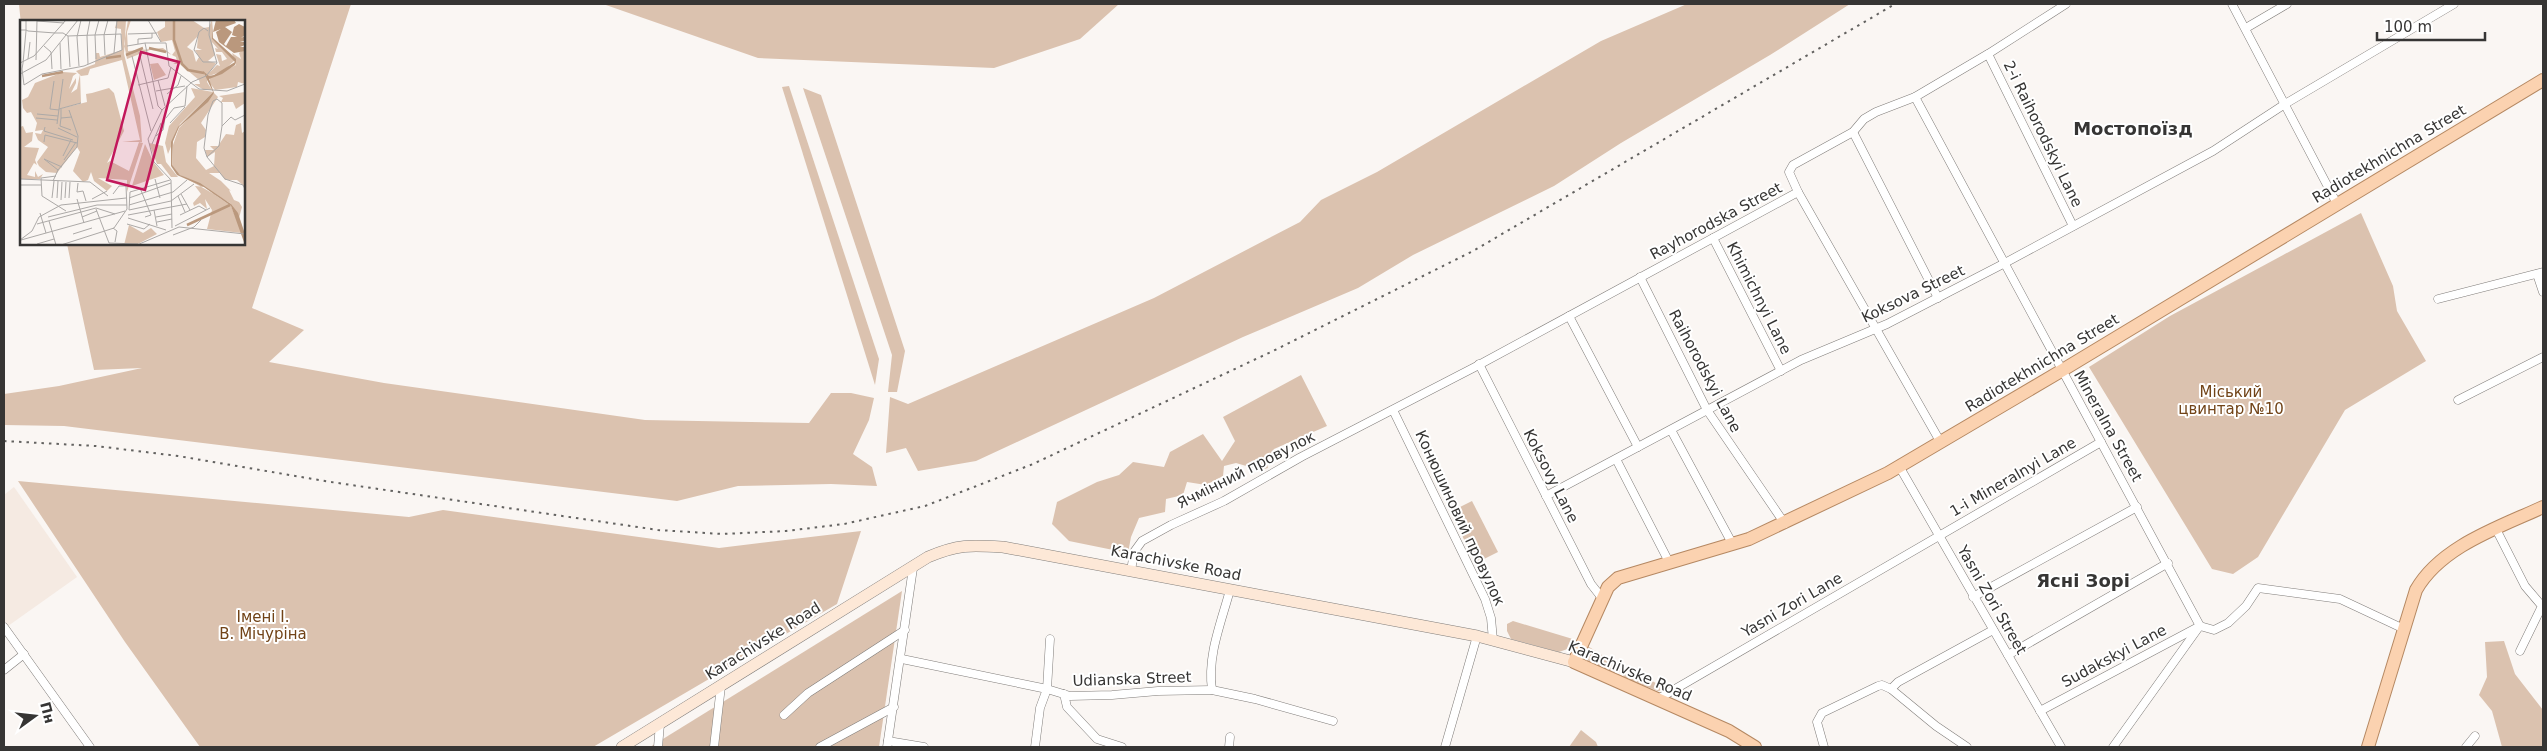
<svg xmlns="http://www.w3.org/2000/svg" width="2547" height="751" font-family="'DejaVu Sans',sans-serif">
<rect width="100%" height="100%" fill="#faf6f3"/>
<polygon fill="#f5eae2" points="14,487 77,577 8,626 4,620 4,495"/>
<g fill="#dbc2af">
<polygon points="19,4 351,4 252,308 304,330 269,362 384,383 645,420 809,423 831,393 851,393 874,398 869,420 853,454 872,467 877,486 831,484 738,486 677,501 64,426 4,425 4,394 59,386 142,368 94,370 67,244 244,244 244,21 21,21 21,25"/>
<polygon points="603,4 1119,4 1080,39 994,68 758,58"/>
<polygon points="1687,4 1850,4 1770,55 1621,143 1554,186 1413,255 1358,288 1243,337 976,461 918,471 906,448 886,453 890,397 908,404 1154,298 1300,222 1321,200 1377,172 1601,41"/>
<polygon points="789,86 879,359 875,385 782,87"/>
<polygon points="803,88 821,95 905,351 897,392 888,392 892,355"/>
<polygon points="2361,213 2393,286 2397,311 2426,361 2345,410 2258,557 2233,574 2212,569 2089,367 2170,316"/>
<polygon points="1301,375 1327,426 1274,449 1266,460 1268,468 1260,470 1236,463 1224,466 1223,476 1206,485 1187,482 1183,495 1166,499 1165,512 1139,518 1131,537 1128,553 1069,541 1052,524 1057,502 1097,482 1119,475 1133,462 1164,467 1170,452 1203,434 1222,461 1235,441 1223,417"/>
<polygon points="18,481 409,517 443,510 719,548 861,531 837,604 593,747 200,747 125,642"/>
<polygon points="1472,501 1498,552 1476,563 1450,512"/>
<polygon points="902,591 879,747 650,747"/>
<polygon points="1513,621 1576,640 1573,647 1559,652 1511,639 1507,631 1507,624"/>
<polygon points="2504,641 2515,674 2543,710 2543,747 2502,747 2492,711 2479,695 2487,677 2485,642"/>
<path d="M1586,645l35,22 -2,5c-13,2 -31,-7 -35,-19z"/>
<polygon points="1626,667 1667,689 1658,691 1624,678 1623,675"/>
<polygon points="1581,730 1596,742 1598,747 1569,747"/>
</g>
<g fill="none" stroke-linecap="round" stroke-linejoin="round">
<defs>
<g id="minor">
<polyline points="2232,4 2337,204"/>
<polyline points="2246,28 2287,4"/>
<polyline points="1988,54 2073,226"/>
<polyline points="1915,97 2200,626 2214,630 2228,623 2246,606 2258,588 2340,599 2404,629"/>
<polyline points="1853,132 1938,298"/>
<polyline points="1798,192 1941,443"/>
<polyline points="1713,238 1781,371"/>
<polyline points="2537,274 2543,292"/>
<polyline points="1640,277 1707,410 1785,524"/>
<polyline points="2438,299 2543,272"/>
<polyline points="1569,316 1638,447"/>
<polyline points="1479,364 1591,584 1602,598"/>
<polyline points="2458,400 2543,357"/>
<polyline points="1393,410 1485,599 1491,618 1493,640"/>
<polyline points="1671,430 1733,545"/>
<polyline points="1616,459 1669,562"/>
<polyline points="1899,466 2061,747"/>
<polyline points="1546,496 1801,360 1887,324 2003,264 2213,151 2285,104 2454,4"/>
<polyline points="2496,529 2525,586 2542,606 2520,651"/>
<polyline points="1131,571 1134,552 1142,541 1171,525 1224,501 1301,457 1475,367 1798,192 1789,172 1793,165 1853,132 1864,119 1876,112 1915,97 1988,54 2066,4"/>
<polyline points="1973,597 2137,507"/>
<polyline points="4,627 90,747"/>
<polyline points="2008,655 2168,563"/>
<polyline points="902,659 1047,689 1070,696 1112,695 1158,691 1212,690 1255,699 1333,721"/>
<polyline points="4,670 24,654"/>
<polyline points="1891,689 1936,726 1967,747"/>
<path d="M1212,690c-5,-34 9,-67 18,-100"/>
<polyline points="1064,694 1067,707 1097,739 1122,747"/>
<polyline points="1658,699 2101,442"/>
<polyline points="2040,711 2200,626"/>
<polyline points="784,715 808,693 905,630"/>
<polyline points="888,741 924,747"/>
<polyline points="658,747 660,724"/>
<polyline points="714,747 721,686"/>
<polyline points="820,747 894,707"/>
<polyline points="887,747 913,568"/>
<polyline points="1035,747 1040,708 1047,689 1050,639"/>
<polyline points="1229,747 1230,737"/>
<polyline points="1445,747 1477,636"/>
<polyline points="1824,747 1817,722 1822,713 1878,686 1882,685 1891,689 1898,682 1993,630"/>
<polyline points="2113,747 2199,627"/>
<polyline points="2466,747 2475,736"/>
</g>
<path id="secondary" d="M622,747l306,-190c30,-13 43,-12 75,-10l474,89 97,26"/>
<g id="primary">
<polyline points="1755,747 1729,731 1574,662 1608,587 1618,578 1749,539 1888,473 2061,371 2543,80"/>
<path d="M2368,747l48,-157c25,-44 84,-63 127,-83"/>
</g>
</defs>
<use href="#minor" stroke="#807d7a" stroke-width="9"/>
<use href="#secondary" stroke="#807d7a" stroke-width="12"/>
<use href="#primary" stroke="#b58862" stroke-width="14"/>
<use href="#minor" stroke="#fff" stroke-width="8"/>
<use href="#secondary" stroke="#fde8d7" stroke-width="11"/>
<use href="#primary" stroke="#fbd2b0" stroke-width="12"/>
<polyline stroke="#636260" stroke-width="2" stroke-dasharray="2.5 5" stroke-linecap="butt" points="4,441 96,446 178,456 331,482 658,530 722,534 786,531 844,524 925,506 1033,464 1273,351 1473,251 1895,4"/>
</g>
<g text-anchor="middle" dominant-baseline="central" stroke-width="4" stroke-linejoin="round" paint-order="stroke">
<g font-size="15" fill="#363534" stroke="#fff">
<text transform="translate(2043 134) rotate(64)">2-i Raihorodskyi Lane</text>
<text transform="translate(2389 154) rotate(-31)">Radiotekhnichna Street</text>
<text transform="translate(1716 221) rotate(-28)">Rayhorodska Street</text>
<text transform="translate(1913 294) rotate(-26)">Koksova Street</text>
<text transform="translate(1759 298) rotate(63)">Khimichnyi Lane</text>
<text transform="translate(2042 363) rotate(-31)">Radiotekhnichna Street</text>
<text transform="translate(1705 371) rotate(62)">Raihorodskyi Lane</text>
<text transform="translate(2108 426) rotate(61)">Mineralna Street</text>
<text transform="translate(1246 470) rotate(-27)">Ячмінний провулок</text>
<text transform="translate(1551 476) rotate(63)">Koksovy Lane</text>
<text transform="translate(2013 477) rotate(-30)">1-i Mineralnyi Lane</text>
<text transform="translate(1460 518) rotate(65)">Конюшиновий провулок</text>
<text transform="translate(1176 563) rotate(11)">Karachivske Road</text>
<text transform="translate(1992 600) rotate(60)">Yasni Zori Street</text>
<text transform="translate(1792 605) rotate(-30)">Yasni Zori Lane</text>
<text transform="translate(763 641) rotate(-32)">Karachivske Road</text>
<text transform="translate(2114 656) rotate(-28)">Sudakskyi Lane</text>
<text transform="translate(1630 671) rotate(23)">Karachivske Road</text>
<text transform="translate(1132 679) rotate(-2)">Udianska Street</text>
</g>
<g font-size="15" fill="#714317" stroke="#fff">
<text x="2231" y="392">Міський<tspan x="2231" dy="17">цвинтар №10</tspan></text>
<text x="263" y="617">Імені І.<tspan x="263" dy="17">В. Мічуріна</tspan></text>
</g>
<g font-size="18" font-weight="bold" fill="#363534" stroke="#fff">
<text x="2133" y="128">Мостопоїзд</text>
<text x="2083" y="580">Ясні Зорі</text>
</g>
</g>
<g transform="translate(20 20)">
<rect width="225" height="225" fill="#faf6f3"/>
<path d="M97,0h9l-2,34 16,62 2,26h-20l18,-2 -18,-80 -32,9 -2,6 -7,1 -5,-5 19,-7 1,-11h3l1,4 22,-7 -1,-21 -6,-1zM108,0h3l-4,12 1,19 35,-3 9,7 3,-4 -3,-11 -11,2 -4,-10 8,-5v-7h27l12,8 5,-1 3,-7v19l23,21 -12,11 -14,5 -2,6 5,8h-8l-10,-6h6l-1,-4 -19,-16h-7l4,-2 -1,-5 -12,-6 -14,-1 -23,9 -3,-15zM178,16l-1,12 5,2h-7l4,7 -3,5 -3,-11 -6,-4zM192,22l6,7 -3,-1 1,4h6l5,7 -5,2 -1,-6 -5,-1 4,12 -3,-1 -8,8 7,-10 -8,-2 7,-6zM225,27v37l-7,-2 -1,5 -22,3 -6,-8 1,-4 26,-13 -4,-12 9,6 -2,-6zM138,43l8,12 -12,5 -4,-16zM43,52l14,1 -4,3 -4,13 7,-11v5l-5,10 6,-4 3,-15 1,29 -22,6 28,-7 -1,-8 6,-1 17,-5 5,5 10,38 -17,32 3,-2 19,10 10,-29 4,1 -16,49v-12l-29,-2 14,8 -5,5 -13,-10 -3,-9 -3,8 -5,2 -10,-11 7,-19 -3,-5 -20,26 -11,-1 -7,-6 -2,-4 11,-15 -10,-7 -3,-7 6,1 2,-4 -8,1 2,-8 -6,-11 -4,1 -4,-5 -1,-8 6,-3 7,-14zM171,68l22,4 -33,32 -12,30 -3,-11 4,-17 26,-29zM225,72v11l-9,6 -3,-7h-12l2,-4 -4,-2zM194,73l4,4 -17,26 5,7 -1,7 -8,5 -1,16 10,12 8,-4 1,-14 -8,5 -2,-7h9l-4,-4h8l8,-12 8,1 2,-10 5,-2 1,10 3,-2v56l-8,-7h-12l-5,-7h-11l12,8 10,10 -2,-1 5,10 5,2 3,5 -3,11 -9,-15 -50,-28 -8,-9 1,-21 6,-17zM3,106l3,7 7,-1 -1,9 -8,6 15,1 -4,12 2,5 -3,-2 -7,12 8,2v-6l3,6 5,-3 -3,5h-20v-52zM129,123l14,3 3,16 12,15h-7l-10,-13h-4zM125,124l9,19 10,12 -32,11zM175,166l9,1 27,19 11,27 -35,-4 5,-19 -7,-11 2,10 -7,-6 -6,3 -1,-3 8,-9zM109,205l14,8 8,-5 6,6 -21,11h-12z" fill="#dbc2af" fill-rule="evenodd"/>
<path d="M193,0v18l19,17 4,4v3l-1,3 -13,9 -13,5 5,14 -6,9 -29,25 -6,14 -1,24 8,10 20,8 31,21 7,9 6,18 1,14 -14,-39 -27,-19 -27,-12 -6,-9v-24l7,-15 35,-35 -10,-21 6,5 5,-1 21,-13 -23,-23zM196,0h18l2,3 -11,4 7,5 -8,12 2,2 5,-9h6l-5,-2 2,-8 5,-3 6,3v8l-4,3 4,-2v5h-5l4,1 1,3 -5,2h5v4l-11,2 -15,-11 -3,-10 5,-3 -8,3z" fill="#ba987d"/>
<path fill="none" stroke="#ba987d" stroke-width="2.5" d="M154,0v20l8,24 6,6 16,3M129,28l17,4M106,35l17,-7M86,38l15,-2M22,56l21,-4M167,205l43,-20"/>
<path fill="none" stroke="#aca9a7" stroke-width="1" d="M128,0l13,22M17,1l27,2M0,10h6l2,1 27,2h8l5,3 53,-2 1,16 -38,16 -42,8 -18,11 -2,-16 1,-6 3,-32v-11M188,11l-4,-3 -5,4 -5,18 9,12h14M108,14l29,-1M48,16l2,31M40,23l1,26M118,24v-5l14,-1v-5M24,26l7,6 1,17M107,26l18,-3M119,32l14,57M94,33l3,-33M85,35l-1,-20 4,-15M112,36l19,75M8,39l2,-17M76,39l-1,-24 4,-15M16,40l1,-40M0,43l14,-7 32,-36M68,44l-1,-28 3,-16M59,46l-2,-29 4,-17M0,54l26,-14 32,-40M138,60l7,26M34,61l-4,28 9,1M172,62l14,-6 11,-13 -8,-28 1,-15M118,65l30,-7 3,-11M136,71l29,-5M147,74l11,-9 3,-9M39,89l22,-6M41,89v9l11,-1M142,90l-4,-4 -13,-63h21l3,23 30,23 28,2 18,-7M17,94l21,2M225,95l-10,5 -4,-3 -9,9v-23l-5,-4 -4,2 -5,14 -4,33 3,9 18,22 18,6 2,4M16,98l21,2M41,98l-1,8 11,4M146,98l8,-10 11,-2 2,-20M150,103l15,-16M37,104l6,-45M25,107l-1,4 29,9M38,108l19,9M136,116l7,-6 2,-12M24,122l1,-7 32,8M132,124l9,-21M43,136l8,-16M187,137l12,-11 3,-20M44,140l12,-18M38,150l-14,-11 18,8M36,156l-15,2 1,18 24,15M0,159l70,3 18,14M135,159l5,19M150,160l-40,12 -1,18 42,-9 23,-17M33,161l5,-11 19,-23 1,-11 -9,-26M58,163l-1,9 6,-1 3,10M0,165h21M120,168l11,27 -6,2M161,174l9,16M158,176l7,16M32,178l2,-17M37,178l1,-17M45,178l1,-16M49,178l1,-16M109,178l42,-15M57,179l7,24M72,179l15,-8M41,180l1,-18M109,185l44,-13 14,-12M76,189l13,34 29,1M134,190l3,16M20,193l6,20M108,195l59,-11M160,195l19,-9 7,4M28,197l49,-12h30M62,197l15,-6M136,197l16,-3M108,198l38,12M29,201l7,24M137,202l15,-3M17,204l59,-16 19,6M107,204l17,5 6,-5M155,206l35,-18M93,208l4,3 -2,11M152,208l-1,-48 -17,-18 -6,-23 14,-29 30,-28M53,214l19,-6M153,215l21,-8 7,-7M0,220l12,-9 7,-14 22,-12 65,-7M1,220l104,-29M17,224l17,-5M41,225l53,-17 13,-19 -1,-23h-7l-6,8M117,225l42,-18 66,7"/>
<path fill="#c2185b" fill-opacity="0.15" stroke="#c2185b" stroke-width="2.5" d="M121,32l38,10 -34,128 -38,-10z"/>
<rect width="225" height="225" fill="none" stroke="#363534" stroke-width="2.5"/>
</g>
<rect width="2547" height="751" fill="none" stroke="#363534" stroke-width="10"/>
<g transform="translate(35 716) rotate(75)" stroke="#ffffff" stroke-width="4" paint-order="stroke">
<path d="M0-4L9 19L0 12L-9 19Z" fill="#363534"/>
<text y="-8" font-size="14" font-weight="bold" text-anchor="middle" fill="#363534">Пн</text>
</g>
<path d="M2377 32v8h108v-8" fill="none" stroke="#363534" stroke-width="2.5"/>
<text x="2384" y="32" font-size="15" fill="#363534" stroke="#ffffff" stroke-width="4" paint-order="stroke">100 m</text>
</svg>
